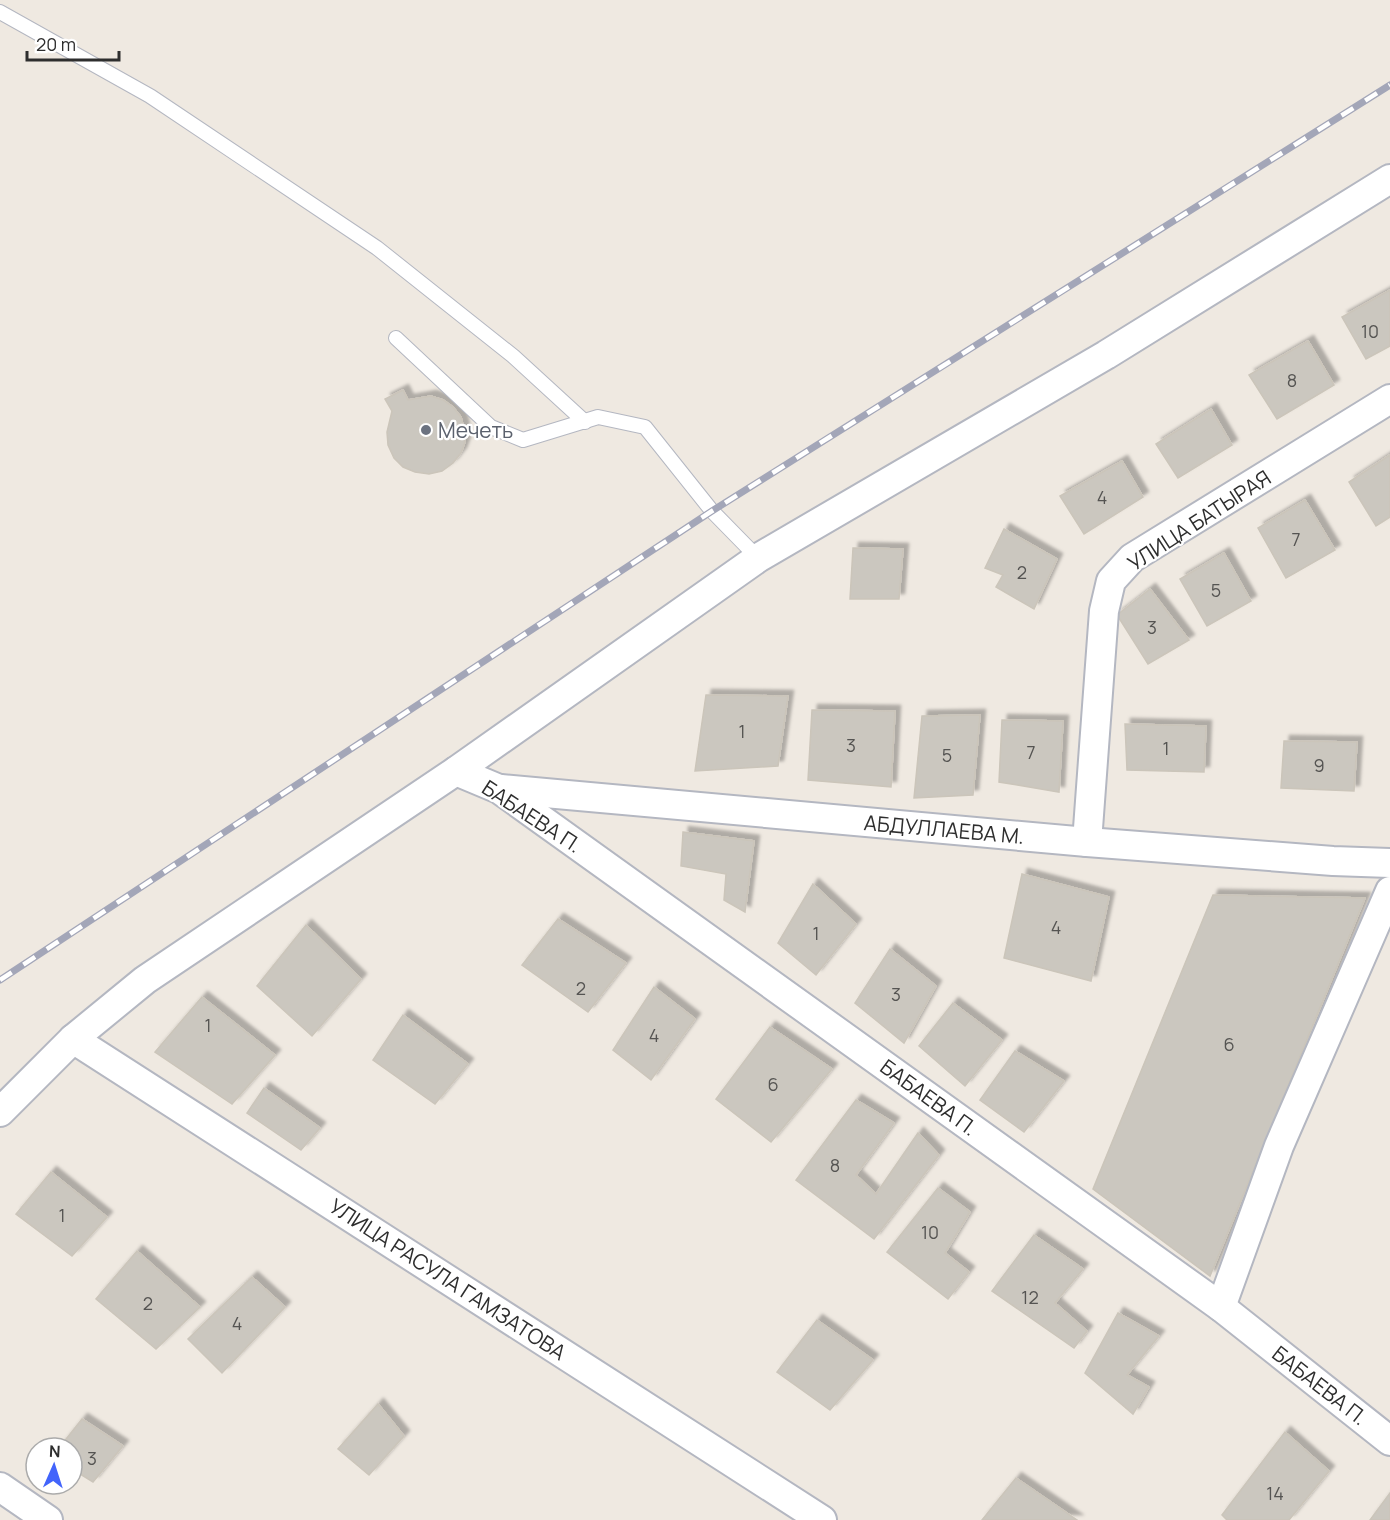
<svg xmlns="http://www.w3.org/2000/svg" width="1390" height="1520" font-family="Manrope,sans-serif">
<defs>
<filter id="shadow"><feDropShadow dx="5.5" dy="-5.5" stdDeviation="1.5" flood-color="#0004"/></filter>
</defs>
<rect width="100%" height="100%" fill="#efe9e1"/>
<g fill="#cbc7bf" stroke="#cbc5ba" stroke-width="1.5" filter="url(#shadow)">
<polygon points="1390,290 1390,346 1366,359 1342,317"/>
<polygon points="1308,341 1334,385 1277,419 1249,375"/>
<polygon points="403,390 408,400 431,396 443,400 453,407 461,417 464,429 465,442 461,453 453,463 442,471 429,474 415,472 403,467 394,458 388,445 387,432 392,411 385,399"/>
<polygon points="1211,409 1232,445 1178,478 1156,444"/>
<polygon points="1390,455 1390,517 1376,526 1349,482"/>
<polygon points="1122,461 1143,497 1084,534 1060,496"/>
<polygon points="1305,500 1335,550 1286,578 1258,528"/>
<polygon points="1004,529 1057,559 1034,609 996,587 1003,575 985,568"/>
<polygon points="853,548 903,549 899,599 850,599"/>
<polygon points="1224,553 1251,601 1207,626 1180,579"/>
<polygon points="1150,589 1189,640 1148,664 1117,615"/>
<polygon points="706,695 788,696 778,766 695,771"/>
<polygon points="812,710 895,711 891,787 808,780"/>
<polygon points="980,715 973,795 914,798 922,716"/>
<polygon points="1002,720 1063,721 1059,792 999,782"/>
<polygon points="1125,724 1206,726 1204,772 1127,770"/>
<polygon points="1284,741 1357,742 1354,791 1281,788"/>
<polygon points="683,832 754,841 745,912 724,900 726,874 681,866"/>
<polygon points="1022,874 1109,897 1091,981 1004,958"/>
<polygon points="813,884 856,924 816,975 778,943"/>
<polygon points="1213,895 1365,898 1210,1276 1093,1189"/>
<polygon points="558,919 626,963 588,1012 522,965"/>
<polygon points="306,925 361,979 312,1036 257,986"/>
<polygon points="890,949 936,986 904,1043 855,1003"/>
<polygon points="654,987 695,1019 651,1080 613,1050"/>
<polygon points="202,997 275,1055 232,1104 155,1052"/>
<polygon points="953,1003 1002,1040 965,1086 919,1046"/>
<polygon points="403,1015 468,1064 435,1104 373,1060"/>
<polygon points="770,1027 832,1069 771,1142 716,1099"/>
<polygon points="1015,1051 1064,1081 1024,1132 980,1100"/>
<polygon points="264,1088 320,1128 301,1150 247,1113"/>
<polygon points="856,1100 894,1123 856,1175 876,1194 918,1133 939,1155 874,1239 796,1180"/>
<polygon points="51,1172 107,1217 72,1256 16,1214"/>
<polygon points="938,1188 970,1212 945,1253 969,1272 948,1299 887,1252"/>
<polygon points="1034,1235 1083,1269 1055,1303 1087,1331 1074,1348 992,1291"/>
<polygon points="137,1251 200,1307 156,1349 96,1299"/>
<polygon points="252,1277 285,1307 222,1373 188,1339"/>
<polygon points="1118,1313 1159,1336 1127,1375 1149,1387 1133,1414 1085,1373"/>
<polygon points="817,1320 873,1360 830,1410 777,1372"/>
<polygon points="378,1404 404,1436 369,1475 338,1449"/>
<polygon points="82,1419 123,1446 93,1482 72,1469 72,1448 59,1448"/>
<polygon points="1285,1432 1329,1471 1289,1520 1227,1520 1222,1515"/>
<polygon points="1016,1478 1077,1520 982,1520"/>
<polygon points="1390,1493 1390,1520 1370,1520"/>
</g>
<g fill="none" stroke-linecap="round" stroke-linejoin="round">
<defs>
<g id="lane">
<polyline points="0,12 150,96 377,248 513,356 585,422"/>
<polyline points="396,338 491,427 523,440 598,417 645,427 712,511 758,558"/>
</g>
<g id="street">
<polyline points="456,771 499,789 1221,1307 1390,1441"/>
<polyline points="501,789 1087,842 1333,861 1390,863"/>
<polyline points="1087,842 1104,611 1111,581 1132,558 1390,399"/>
<polyline points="73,1039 822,1520"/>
<polyline points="0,1112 73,1039 145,980 456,771 758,558 1106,355 1390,179"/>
<polyline points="1221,1307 1279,1146 1390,891"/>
<polyline points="0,1487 48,1520"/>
</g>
</defs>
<use href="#lane" stroke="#b4b7c1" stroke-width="16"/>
<use href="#street" stroke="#b4b7c1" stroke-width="32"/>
<use href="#lane" stroke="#fff" stroke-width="14"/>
<use href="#street" stroke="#fff" stroke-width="28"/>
<defs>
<polyline id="rail" points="0,980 712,511 1390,85"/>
</defs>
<use href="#rail" stroke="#a3a6b8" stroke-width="7"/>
<use href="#rail" stroke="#fff" stroke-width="4.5" stroke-dasharray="14" stroke-linecap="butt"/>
</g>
<circle fill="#6b7280" stroke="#fff" stroke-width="2" cx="426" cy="430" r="6"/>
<g text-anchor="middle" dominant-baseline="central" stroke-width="4.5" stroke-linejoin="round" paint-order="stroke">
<g font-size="18" fill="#555452">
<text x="1370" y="331">10</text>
<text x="1292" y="380">8</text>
<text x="1102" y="497">4</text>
<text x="1296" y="539">7</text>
<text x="1022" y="572">2</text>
<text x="1216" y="590">5</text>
<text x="1152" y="627">3</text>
<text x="742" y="731">1</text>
<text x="851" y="745">3</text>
<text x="1166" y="748">1</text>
<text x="1031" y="752">7</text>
<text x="947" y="755">5</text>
<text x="1319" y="765">9</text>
<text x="1056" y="927">4</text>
<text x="816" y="933">1</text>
<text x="581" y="988">2</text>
<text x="896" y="994">3</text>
<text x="208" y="1025">1</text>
<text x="654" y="1035">4</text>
<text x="1229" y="1044">6</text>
<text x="773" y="1084">6</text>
<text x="835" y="1165">8</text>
<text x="62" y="1215">1</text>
<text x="930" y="1232">10</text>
<text x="1030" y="1297">12</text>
<text x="148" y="1303">2</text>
<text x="237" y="1323">4</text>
<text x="92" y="1458">3</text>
<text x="1275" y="1493">14</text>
</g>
<g font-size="21" fill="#5b616d" stroke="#fff" text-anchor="start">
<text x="438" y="430">Мечеть</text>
</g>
<g font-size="21" fill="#2e2e2e" stroke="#fff">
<text transform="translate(1199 520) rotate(-33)">УЛИЦА БАТЫРАЯ</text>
<text transform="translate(532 816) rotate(33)">БАБАЕВА П.</text>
<text transform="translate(944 829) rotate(5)">АБДУЛЛАЕВА М.</text>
<text transform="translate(929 1097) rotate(36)">БАБАЕВА П.</text>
<text transform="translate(448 1279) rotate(33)">УЛИЦА РАСУЛА ГАМЗАТОВА</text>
<text transform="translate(1320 1385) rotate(38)">БАБАЕВА П.</text>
</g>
</g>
<g transform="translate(54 1466) rotate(3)"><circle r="28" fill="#ffffff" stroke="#ababab" stroke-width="1.5"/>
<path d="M0-4.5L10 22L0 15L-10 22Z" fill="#4264fb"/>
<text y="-9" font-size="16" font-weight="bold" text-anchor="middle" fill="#2e2e2e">N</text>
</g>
<path d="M27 51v9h92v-9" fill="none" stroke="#2e2e2e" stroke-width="3"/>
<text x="36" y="51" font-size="18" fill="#2e2e2e" stroke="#ffffff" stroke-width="4.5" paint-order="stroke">20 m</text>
</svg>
